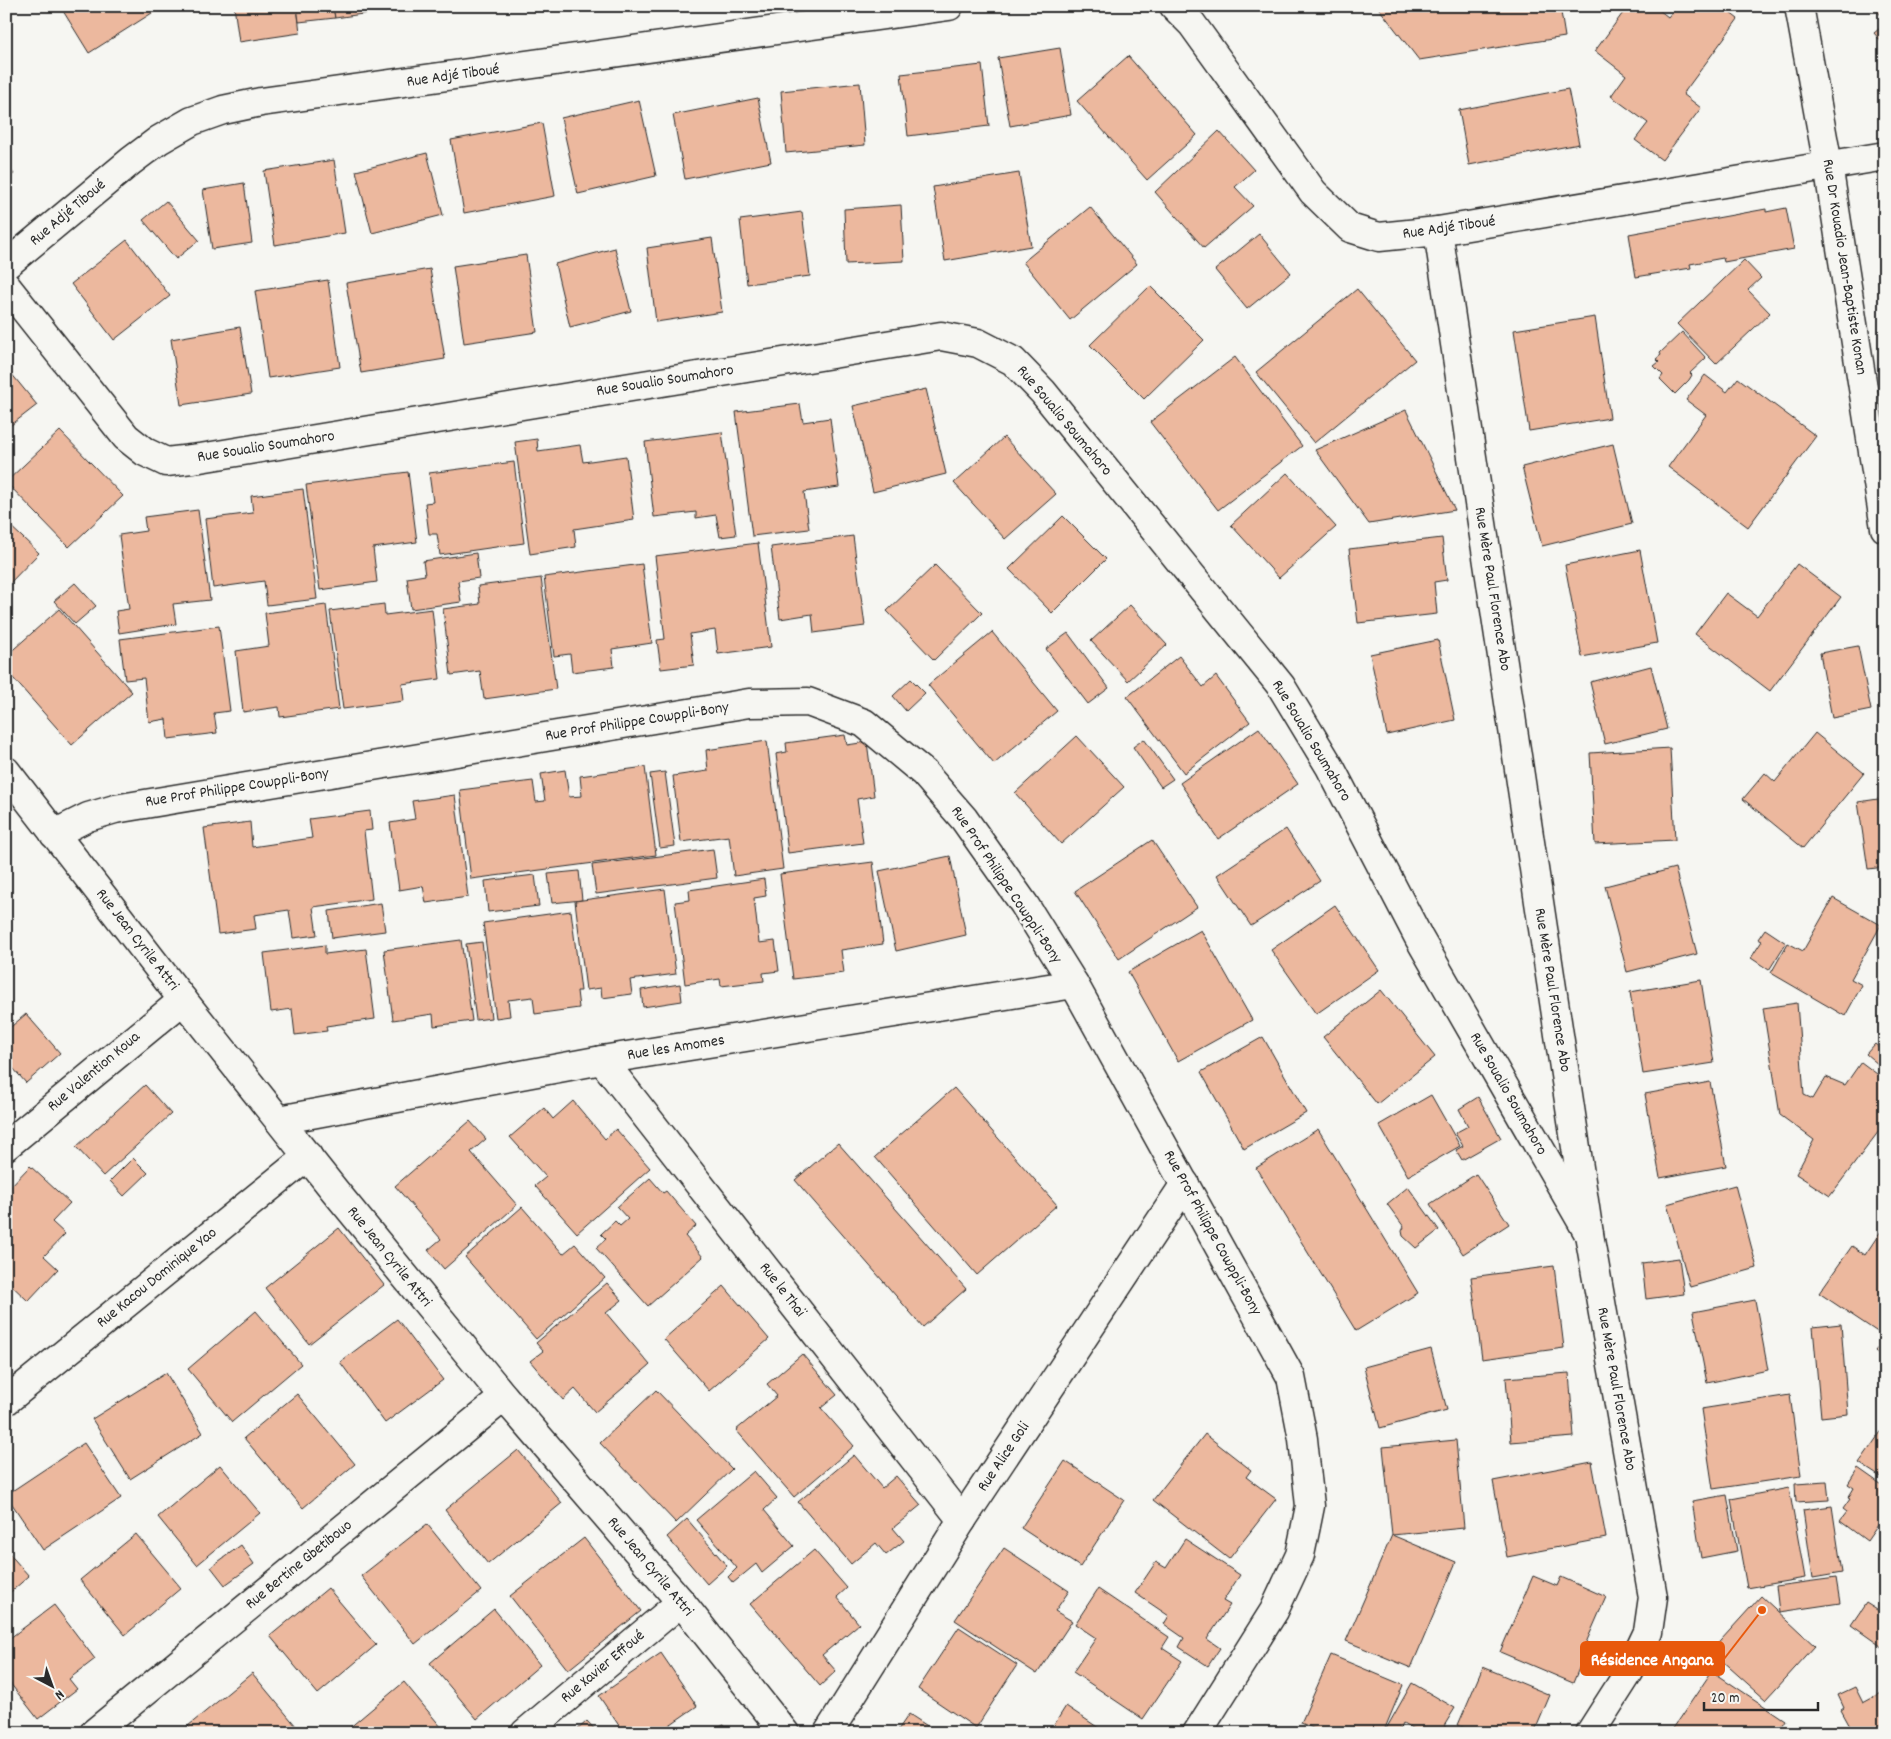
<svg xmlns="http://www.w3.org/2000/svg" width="1891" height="1739" font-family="Dekko,sans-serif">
<rect width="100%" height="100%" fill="#f6f6f2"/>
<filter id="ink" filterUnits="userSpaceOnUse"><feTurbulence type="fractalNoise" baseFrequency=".02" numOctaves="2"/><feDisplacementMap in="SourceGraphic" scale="10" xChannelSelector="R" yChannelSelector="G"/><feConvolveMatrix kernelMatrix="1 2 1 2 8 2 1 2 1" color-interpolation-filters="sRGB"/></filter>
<g filter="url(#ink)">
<g fill="#ecb89e" stroke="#2b2b2b">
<polygon points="60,6 163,6 89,53"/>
<polygon points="234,6 297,6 300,33 239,42"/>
<polygon points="297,6 333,6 335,18 299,22"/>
<polygon points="333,6 418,6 335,18"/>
<polygon points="1377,6 1560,6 1565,37 1419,60"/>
<polygon points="1628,6 1654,6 1668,17 1677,6 1721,6 1738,19 1683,94 1701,108 1662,160 1635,140 1648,123 1611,96 1626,75 1595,51"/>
<polygon points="1873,6 1885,6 1885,18 1884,19"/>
<polygon points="1885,24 1885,46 1874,33"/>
<polygon points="1060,48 1071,115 1010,126 998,58"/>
<polygon points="1128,56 1197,135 1147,180 1077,101"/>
<polygon points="982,65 989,126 908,136 901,74"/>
<polygon points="860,83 865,145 786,153 781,91"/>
<polygon points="1568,89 1579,144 1469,165 1459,110"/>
<polygon points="758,98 771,162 685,179 673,115"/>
<polygon points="639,100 656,176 578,194 561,118"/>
<polygon points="542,123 555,196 464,213 451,140"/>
<polygon points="1219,131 1254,170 1235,187 1253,206 1204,248 1155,192"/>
<polygon points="427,153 443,215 372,233 356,171"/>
<polygon points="334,160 345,233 275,245 264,171"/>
<polygon points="6,164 14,174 6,180"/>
<polygon points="1019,173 1031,246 945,261 933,187"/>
<polygon points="244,183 252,243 212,249 203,190"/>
<polygon points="166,201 199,240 176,259 143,220"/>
<polygon points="901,205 904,261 846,264 844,209"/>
<polygon points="1090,207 1137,264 1070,320 1023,262"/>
<polygon points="1786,208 1794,249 1724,262 1723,258 1690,264 1691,268 1636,277 1629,234 1766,209 1766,212"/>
<polygon points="802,212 810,276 747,284 740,220"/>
<polygon points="1259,234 1291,273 1247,309 1215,270"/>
<polygon points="712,238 722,312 656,322 647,248"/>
<polygon points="127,240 170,296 114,340 71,284"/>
<polygon points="615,248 631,311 570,327 555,264"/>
<polygon points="526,255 537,332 464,343 453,266"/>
<polygon points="1744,260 1761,278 1748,290 1770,313 1716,364 1677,324"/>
<polygon points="430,269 445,359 361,373 346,283"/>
<polygon points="328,280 340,367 268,378 255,291"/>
<polygon points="1150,286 1204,340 1144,399 1090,345"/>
<polygon points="1357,289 1415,360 1314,443 1256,372"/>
<polygon points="1595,317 1610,418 1529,431 1514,330"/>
<polygon points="240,327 251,394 181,405 171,339"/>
<polygon points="1682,332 1706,358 1690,373 1692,375 1689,380 1675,394 1660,379 1663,375 1654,366 1659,362 1656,359 1661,355 1660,353"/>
<polygon points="1235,357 1302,446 1218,510 1150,422"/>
<polygon points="6,367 37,405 6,429"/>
<polygon points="1705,375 1727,392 1738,378 1816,436 1748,527 1668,467 1706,415 1686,400"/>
<polygon points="926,389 946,474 873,492 853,406"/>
<polygon points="800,404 803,422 830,418 839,487 804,492 809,529 752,536 736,412"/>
<polygon points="1406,410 1455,510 1369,524 1315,450"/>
<polygon points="60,431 123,496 69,547 6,482"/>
<polygon points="722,432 736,535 720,537 716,515 696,518 696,512 654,517 645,442"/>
<polygon points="1004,437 1056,494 1005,539 954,483"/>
<polygon points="537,439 538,451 580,445 583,462 626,456 634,520 574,529 576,547 530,554 515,442"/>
<polygon points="1613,444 1632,524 1542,546 1522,467"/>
<polygon points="514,462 524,543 440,555 437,534 429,534 425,503 433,502 429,473"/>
<polygon points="408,472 417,542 373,548 377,582 320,590 306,485"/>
<polygon points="1287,473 1336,527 1279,578 1231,525"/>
<polygon points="303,489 317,599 267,605 264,581 213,588 205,519 253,513 251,496"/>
<polygon points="198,510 210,600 173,604 176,624 119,633 116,611 129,609 119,535 146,531 144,517"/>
<polygon points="1063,516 1106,559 1052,613 1009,569"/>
<polygon points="6,522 39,553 6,587"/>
<polygon points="853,536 865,626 814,633 812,614 780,619 771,547"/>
<polygon points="1442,538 1447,580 1434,582 1437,614 1358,623 1349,549"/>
<polygon points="758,543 771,647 718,654 715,630 690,634 694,665 661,669 657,640 665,639 655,556"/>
<polygon points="1640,550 1657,643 1582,657 1565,565"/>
<polygon points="476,553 479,578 458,581 461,602 411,609 407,578 425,575 423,561"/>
<polygon points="642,564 652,643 612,649 614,667 572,672 570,654 554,656 544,577"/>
<polygon points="1797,564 1841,597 1770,691 1695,634 1726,593 1757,616"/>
<polygon points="935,565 982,613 934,660 887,611"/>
<polygon points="541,578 556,689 484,699 480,671 451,675 443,609 480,604 478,586"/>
<polygon points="75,583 96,606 75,624 54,601"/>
<polygon points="384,604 385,615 432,609 440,679 402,684 404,701 343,709 330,611"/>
<polygon points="326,605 339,709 280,717 279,707 243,712 236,651 269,646 265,613"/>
<polygon points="1130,605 1167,645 1128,681 1091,641"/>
<polygon points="59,609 132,692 72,745 6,670 6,656"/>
<polygon points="219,626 230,711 214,713 217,733 168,739 166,719 149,722 144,678 125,680 120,639"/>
<polygon points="992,632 1057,711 994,764 928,685"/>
<polygon points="1068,633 1109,688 1088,704 1046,649"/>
<polygon points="1438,640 1455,720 1387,735 1370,654"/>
<polygon points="1858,646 1871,710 1832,718 1820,653"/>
<polygon points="1179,656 1203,687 1216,676 1250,722 1184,773 1127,697"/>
<polygon points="1651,666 1667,729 1605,744 1590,682"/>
<polygon points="911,679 925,693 906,711 893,696"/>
<polygon points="1259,728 1298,784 1218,839 1180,783"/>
<polygon points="1815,733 1864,773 1803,848 1743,799 1765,773 1775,782"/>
<polygon points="845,735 847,745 867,742 874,796 857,799 863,843 788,853 776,754 787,752 786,743"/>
<polygon points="1077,736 1124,787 1061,844 1015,793"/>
<polygon points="1144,739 1173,779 1161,787 1133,747"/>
<polygon points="767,741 783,869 734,876 729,836 681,842 673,776 708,771 706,750"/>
<polygon points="1670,748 1675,840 1595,844 1590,753"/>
<polygon points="645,767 656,855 471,879 460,790 533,781 536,802 545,801 541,774 565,770 569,797 582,796 580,776"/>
<polygon points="665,772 675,846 660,848 650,774"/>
<polygon points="455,795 468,897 426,903 423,886 399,890 390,823 415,819 412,801"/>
<polygon points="1878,799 1885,845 1885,867 1868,869 1858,802"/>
<polygon points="370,811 372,830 364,831 372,899 313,907 317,935 293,938 289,910 254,915 256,929 218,934 204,828 250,822 252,847 312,838 309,819"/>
<polygon points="1286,829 1320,881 1251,926 1217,875"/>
<polygon points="1152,840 1197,907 1119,959 1075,891"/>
<polygon points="713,849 717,878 596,894 592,865"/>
<polygon points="950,856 966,935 896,951 879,871"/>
<polygon points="873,862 883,944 841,950 844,973 793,979 780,874"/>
<polygon points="1675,868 1697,954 1627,972 1605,886"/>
<polygon points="579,871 582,900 552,903 548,874"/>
<polygon points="535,875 539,906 488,912 485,881"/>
<polygon points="764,879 766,896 754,898 759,943 775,941 779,971 763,973 764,981 721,986 720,979 685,984 675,902 690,900 689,890"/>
<polygon points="665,889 676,974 630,980 632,994 602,998 601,988 586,990 575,901"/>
<polygon points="1833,898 1881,925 1851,979 1862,985 1845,1016 1771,973 1788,943 1803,951"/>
<polygon points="381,903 385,931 332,938 329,911"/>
<polygon points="1335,905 1379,970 1316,1014 1271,950"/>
<polygon points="571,911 581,991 577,991 579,1008 535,1014 533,997 508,1000 510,1016 496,1018 483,923"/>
<polygon points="1765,929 1786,943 1769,970 1751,958 1762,941 1758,939"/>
<polygon points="1201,930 1252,1020 1178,1061 1128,972"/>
<polygon points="461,940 472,1021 434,1026 433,1014 393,1020 384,950"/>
<polygon points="482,942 491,1018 476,1020 466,944"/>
<polygon points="325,945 325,954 366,949 375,1019 326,1026 327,1031 295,1035 292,1009 271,1012 264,953"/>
<polygon points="1701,980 1714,1063 1643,1074 1630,992"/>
<polygon points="680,984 682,1001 643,1007 641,990"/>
<polygon points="1381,990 1435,1057 1377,1104 1323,1037"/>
<polygon points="1797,1003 1804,1095 1813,1099 1826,1077 1845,1085 1861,1062 1885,1080 1885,1123 1830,1196 1796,1174 1814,1140 1780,1115 1763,1008"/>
<polygon points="26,1014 60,1053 26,1083 6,1060 6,1031"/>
<polygon points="1263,1037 1306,1113 1244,1149 1201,1072"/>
<polygon points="1875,1044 1885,1052 1885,1070 1866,1054"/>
<polygon points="1710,1082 1726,1166 1660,1178 1645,1094"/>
<polygon points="145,1085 171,1114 103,1176 76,1147"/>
<polygon points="954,1088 1057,1205 977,1275 875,1157"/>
<polygon points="1431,1095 1460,1146 1408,1176 1379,1125"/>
<polygon points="1478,1097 1501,1138 1462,1160 1456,1150 1463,1146 1455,1133 1468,1126 1459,1109"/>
<polygon points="573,1101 605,1139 616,1129 650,1168 577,1233 535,1186 546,1177 510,1137 544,1108 553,1119"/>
<polygon points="470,1121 486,1139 471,1152 517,1205 444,1269 428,1250 441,1239 395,1186"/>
<polygon points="1318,1129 1418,1293 1356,1331 1256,1168"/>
<polygon points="838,1143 966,1289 923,1327 795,1180"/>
<polygon points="133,1158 148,1173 124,1196 110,1181"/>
<polygon points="30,1166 70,1203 52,1222 65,1234 44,1256 58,1269 28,1301 6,1280 6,1191"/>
<polygon points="1476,1174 1509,1224 1463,1254 1430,1204"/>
<polygon points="650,1178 663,1193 666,1191 696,1226 685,1236 703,1257 648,1306 596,1248 606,1239 601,1234 615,1221 620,1226 628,1219 617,1207"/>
<polygon points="1735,1185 1757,1268 1690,1287 1667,1204"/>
<polygon points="1408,1187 1439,1230 1416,1248 1403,1236 1402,1231 1404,1227 1387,1204"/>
<polygon points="522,1207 563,1254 575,1244 605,1278 536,1339 465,1257"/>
<polygon points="1885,1225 1885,1324 1879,1333 1819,1293 1852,1246 1865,1255"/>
<polygon points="339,1228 384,1285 309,1344 265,1288"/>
<polygon points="1679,1258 1684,1294 1646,1299 1642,1263"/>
<polygon points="1554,1266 1564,1348 1482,1359 1471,1277"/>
<polygon points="607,1283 622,1300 606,1313 650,1365 595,1412 575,1389 563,1400 530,1361 543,1351 536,1343"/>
<polygon points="724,1286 769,1339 709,1391 664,1339"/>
<polygon points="1755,1300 1768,1370 1707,1383 1693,1312"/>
<polygon points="256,1311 301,1364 232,1422 188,1369"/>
<polygon points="397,1319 443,1380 385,1423 340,1362"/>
<polygon points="1841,1324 1848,1414 1821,1417 1813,1327"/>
<polygon points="1885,1339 1885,1359 1875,1351"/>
<polygon points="1431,1349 1447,1410 1380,1428 1364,1367"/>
<polygon points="802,1354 837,1395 821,1408 854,1446 794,1497 736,1430 777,1396 767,1384"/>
<polygon points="166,1373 203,1433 130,1479 92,1419"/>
<polygon points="1569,1373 1574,1437 1511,1442 1506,1378"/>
<polygon points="656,1390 732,1469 676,1523 600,1443"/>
<polygon points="297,1394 355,1464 303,1508 244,1438"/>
<polygon points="1790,1395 1801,1476 1713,1489 1701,1409"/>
<polygon points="1885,1426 1885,1480 1859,1463"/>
<polygon points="1205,1434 1251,1470 1246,1477 1276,1499 1229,1559 1153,1500"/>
<polygon points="1456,1440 1464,1528 1392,1535 1383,1447"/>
<polygon points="84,1443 121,1498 43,1550 6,1495"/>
<polygon points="518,1450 562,1503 488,1564 445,1510"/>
<polygon points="854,1455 882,1488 896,1476 921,1505 893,1528 904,1541 886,1555 876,1543 851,1564 798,1502"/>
<polygon points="1065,1461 1124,1500 1080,1567 1021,1528"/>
<polygon points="1592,1462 1606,1538 1507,1557 1493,1481"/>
<polygon points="220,1465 260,1513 197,1565 158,1517"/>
<polygon points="1858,1468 1885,1487 1885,1515 1867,1541 1840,1521 1847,1512 1843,1509 1850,1499 1848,1498 1854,1488 1848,1484"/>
<polygon points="754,1471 777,1498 764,1510 794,1546 762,1573 756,1564 733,1583 728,1577 737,1568 696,1520"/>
<polygon points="1827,1482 1829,1500 1796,1502 1795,1484"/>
<polygon points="1789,1488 1805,1578 1747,1588 1731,1499"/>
<polygon points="1727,1495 1737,1551 1701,1558 1692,1501"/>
<polygon points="1832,1506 1842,1573 1813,1578 1803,1510"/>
<polygon points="687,1519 727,1566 707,1584 667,1537"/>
<polygon points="427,1524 481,1591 415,1644 361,1576"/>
<polygon points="136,1534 181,1588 125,1635 80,1580"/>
<polygon points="1392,1535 1456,1562 1411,1668 1346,1641"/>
<polygon points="584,1538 641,1611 568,1670 510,1596"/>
<polygon points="1185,1539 1240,1575 1223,1601 1230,1605 1207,1639 1220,1648 1208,1666 1179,1647 1184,1638 1164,1624 1169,1616 1135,1593 1156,1562 1166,1568"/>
<polygon points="241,1545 254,1564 225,1585 211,1567"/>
<polygon points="1004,1548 1069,1591 1055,1611 1072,1621 1037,1674 955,1620"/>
<polygon points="6,1550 29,1576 6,1596"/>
<polygon points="814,1550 847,1588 837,1597 859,1624 822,1655 836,1671 820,1686 750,1604"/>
<polygon points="1533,1576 1557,1586 1561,1577 1606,1597 1585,1645 1588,1646 1573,1683 1500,1652"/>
<polygon points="1836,1578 1840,1603 1779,1612 1776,1586"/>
<polygon points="328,1588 376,1645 318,1694 270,1636"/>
<polygon points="1098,1589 1169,1637 1162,1648 1182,1661 1143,1719 1073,1672 1096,1638 1075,1624"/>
<polygon points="1761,1596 1815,1646 1766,1700 1711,1651"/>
<polygon points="1866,1603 1885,1615 1885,1649 1851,1625"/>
<polygon points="54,1605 95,1659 69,1679 77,1689 38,1719 6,1678 6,1641"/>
<polygon points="494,1609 540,1665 477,1719 430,1663"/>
<polygon points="959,1627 1017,1665 976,1728 918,1689"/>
<polygon points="661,1653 697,1706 658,1733 624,1733 599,1696"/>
<polygon points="1331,1655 1403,1685 1383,1733 1324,1733 1301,1723"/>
<polygon points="1483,1667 1550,1695 1534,1733 1476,1733 1458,1725"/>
<polygon points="1712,1671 1785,1720 1777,1733 1670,1733"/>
<polygon points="252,1673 296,1726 287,1733 194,1733 188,1726"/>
<polygon points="404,1682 446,1733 351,1733 348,1729"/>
<polygon points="1412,1683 1455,1708 1444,1726 1456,1733 1420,1733 1403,1723 1398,1733 1393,1733 1386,1729"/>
<polygon points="1855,1687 1863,1703 1885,1691 1885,1733 1849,1733 1852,1730 1841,1710 1844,1708 1838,1695"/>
<polygon points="1066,1706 1106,1733 1049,1733"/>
<polygon points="909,1714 938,1733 896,1733"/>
<polygon points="587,1721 598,1733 574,1733"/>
<polygon points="724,1725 727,1733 708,1733"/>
</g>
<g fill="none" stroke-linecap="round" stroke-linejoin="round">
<defs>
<g id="minor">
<polyline points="1174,6 1192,24 1313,192 1350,228 1379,237 1438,231 1885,156"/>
<polyline points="1799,6 1828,165 1885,528"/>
<polyline points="1438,231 1589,1234 1653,1597 1648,1632 1629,1672 1590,1733"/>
<polyline points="6,265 131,161 159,140 192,121 223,110 261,102 949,6"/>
<polyline points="6,286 126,437 145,452 166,462 200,458 941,336 978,343 1013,361 1043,392 1281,686 1330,767 1419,938 1589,1234"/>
<polyline points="6,771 183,1000 335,1191 504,1397 681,1602 785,1733"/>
<polyline points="54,834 88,817 115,809 749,703 808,702 864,723 924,773 964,819 1024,904 1074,984 1291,1377 1303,1439 1310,1506 1300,1555 1274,1611 1197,1733"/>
<polyline points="602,1060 962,1520"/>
<polyline points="279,1120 602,1060 1074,984"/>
<polyline points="6,1146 183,1000"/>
<polyline points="6,1401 308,1156"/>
<polyline points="94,1733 504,1397"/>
<polyline points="525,1733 681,1602"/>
<polyline points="828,1733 962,1520 1185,1184"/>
</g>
</defs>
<use href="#minor" stroke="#2b2b2b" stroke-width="31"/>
<use href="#minor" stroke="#f6f6f2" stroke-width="28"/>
</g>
</g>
<g text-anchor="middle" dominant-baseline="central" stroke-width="4.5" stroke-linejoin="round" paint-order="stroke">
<g font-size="16" fill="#2b2b2b" stroke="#f6f6f2">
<text transform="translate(453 76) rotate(-8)">Rue Adjé Tiboué</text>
<text transform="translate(68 213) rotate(-40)">Rue Adjé Tiboué</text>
<text transform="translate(1449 228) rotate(-8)">Rue Adjé Tiboué</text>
<text transform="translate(1844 267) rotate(81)">Rue Dr Kouadio Jean-Baptiste Konan</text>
<text transform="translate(665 381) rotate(-9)">Rue Soualio Soumahoro</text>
<text transform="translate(1064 421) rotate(50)">Rue Soualio Soumahoro</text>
<text transform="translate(266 447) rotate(-9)">Rue Soualio Soumahoro</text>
<text transform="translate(1492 589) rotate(81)">Rue Mère Paul Florence Abo</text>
<text transform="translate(637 722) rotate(-9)">Rue Prof Philippe Cowppli-Bony</text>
<text transform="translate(1311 741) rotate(59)">Rue Soualio Soumahoro</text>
<text transform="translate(237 788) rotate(-9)">Rue Prof Philippe Cowppli-Bony</text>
<text transform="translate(1006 885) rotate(56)">Rue Prof Philippe Cowppli-Bony</text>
<text transform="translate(137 940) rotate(52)">Rue Jean Cyrile Attri</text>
<text transform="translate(1552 990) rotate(81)">Rue Mère Paul Florence Abo</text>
<text transform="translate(676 1048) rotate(-9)">Rue les Amomes</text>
<text transform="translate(94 1072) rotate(-40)">Rue Valention Koua</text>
<text transform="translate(1508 1094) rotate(60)">Rue Soualio Soumahoro</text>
<text transform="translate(1212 1233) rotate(61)">Rue Prof Philippe Cowppli-Bony</text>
<text transform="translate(389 1257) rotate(51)">Rue Jean Cyrile Attri</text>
<text transform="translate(157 1278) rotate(-39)">Rue Kacou Dominique Yao</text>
<text transform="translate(782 1290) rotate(52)">Rue le Thaï</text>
<text transform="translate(1616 1389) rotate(80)">Rue Mère Paul Florence Abo</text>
<text transform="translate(1004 1457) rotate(-56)">Rue Alice Goli</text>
<text transform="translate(299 1565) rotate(-39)">Rue Bertine Gbetibouo</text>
<text transform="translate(650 1567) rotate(50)">Rue Jean Cyrile Attri</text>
<text transform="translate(603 1667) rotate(-40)">Rue Xavier Effoué</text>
</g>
</g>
<path fill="none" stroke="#e8590c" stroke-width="2" d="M1762 1610L1724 1659"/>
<circle fill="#e8590c" stroke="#f6f6f2" stroke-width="2" cx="1762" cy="1610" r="5"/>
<rect fill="#e8590c" stroke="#e8590c" stroke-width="2" x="1581" y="1642" width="143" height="33" rx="5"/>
<g font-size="18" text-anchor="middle" font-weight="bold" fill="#fff">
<text x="1652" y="1665">Résidence Angana</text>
</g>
<rect width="1891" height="1739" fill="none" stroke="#f6f6f2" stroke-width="25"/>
<rect x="12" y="12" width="1866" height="1714" fill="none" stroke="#2b2b2b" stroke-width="2" filter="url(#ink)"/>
<g transform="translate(52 1686) rotate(139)" stroke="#f6f6f2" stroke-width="4" paint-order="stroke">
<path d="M0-4L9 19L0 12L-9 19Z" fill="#2b2b2b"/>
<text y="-8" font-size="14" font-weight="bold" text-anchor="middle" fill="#2b2b2b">N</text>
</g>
<path d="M1704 1702v8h114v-8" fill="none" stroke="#2b2b2b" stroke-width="2.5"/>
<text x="1711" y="1702" font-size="15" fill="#2b2b2b" stroke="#f6f6f2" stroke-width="4" paint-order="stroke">20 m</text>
</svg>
